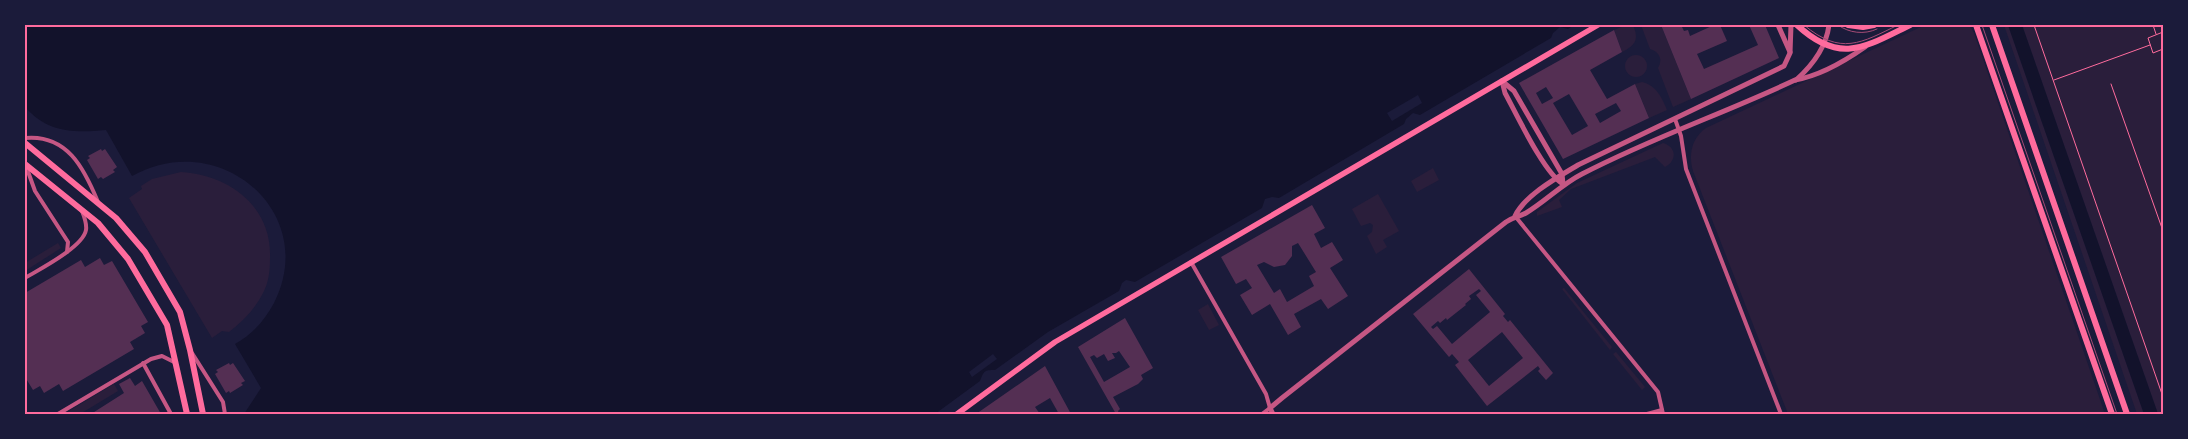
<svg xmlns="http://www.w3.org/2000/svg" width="2188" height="439" font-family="Overpass,sans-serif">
<rect width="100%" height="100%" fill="#1b1b3a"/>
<g fill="#2a1e3b">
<path d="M1626,25h7c6,14 3,20 -11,27l-8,-22z"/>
<path d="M1641,25h20l30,74 -18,8 -15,-39c5,-8 2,-16 -8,-19z"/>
<path d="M1925,25h44l5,8 131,381h-317l-95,-243c-5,-17 -1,-33 13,-43z"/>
<polygon points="2004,25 2008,25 2144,414 2137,414"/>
<polygon points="2022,25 2163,25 2163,414 2158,414"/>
<circle cx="1636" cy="66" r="11"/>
<path d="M1642,82c14,3 20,16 25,28l-18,8 -14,-34z"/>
<path d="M1663,143c14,4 14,18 2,24l-10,-10 -84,32 -12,11 3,7 -25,9v-4l40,-29z"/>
<polygon points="1433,168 1439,180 1417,192 1411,181"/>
<path d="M181,172c48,3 91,34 89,86 0,11 -1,23 -6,33 -8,17 -21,30 -35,41l-7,-1 -10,7 -83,-140 13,-9 -1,-3 11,-7z"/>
<polygon points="1378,194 1399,231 1383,240 1387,247 1376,254 1367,236 1372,232 1373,225 1370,223 1361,226 1352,209"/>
<polygon points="58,243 61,248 25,271 25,263"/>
<polygon points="1564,288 1612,347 1610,350 1562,289"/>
<polygon points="1208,304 1219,325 1209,330 1198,310"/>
<polygon points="1616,352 1645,387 1642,390 1613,354"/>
<polygon points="114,384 118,391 80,414 64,414"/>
</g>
<g fill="#12122b">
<path d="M25,25h1549l-6,4 -8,-2 -7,6 -2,5 -131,77 -7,-2 -7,6 -2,5 -125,74 -7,-1 -7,2 -3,9 -127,74 -9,-2 -4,3 -3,8 -71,41 -53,38c-11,0 -11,1 -15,11l-45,33h-691l17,-26 -26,-44c17,-9 30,-24 39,-41 46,-91 -55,-176 -142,-127l-26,-46c-32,3 -58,3 -81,-23z"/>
<polygon points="2008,25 2022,25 2158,414 2144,414"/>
</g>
<g fill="#1b1b3a">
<polygon points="1418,95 1422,103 1392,121 1387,113"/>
<polygon points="993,354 997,359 972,377 969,372"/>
</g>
<g fill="#542f53" fill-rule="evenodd">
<polygon points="1661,25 1681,25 1684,31 1688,30 1690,36 1714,25 1720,25 1727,41 1697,54 1704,69 1758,45 1749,25 1765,25 1779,58 1691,99"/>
<path d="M1614,30l8,22 -32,18 17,29 28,-15 14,34 -86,41 -44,-76zM1546,87l7,11 -11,6 -6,-11zM1569,94l19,32 -16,9 -19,-32zM1616,103l5,8 -21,12 -5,-9z"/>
<polygon points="101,149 102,151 105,149 117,167 113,170 115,172 103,179 101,177 98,179 87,160 90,158 88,156"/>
<path d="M1312,205l13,23 -11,6 7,14 11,-6 11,18 -13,8 18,28 -20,13 -7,-10 -27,15 7,13 -13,8 -18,-31 -18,11 -12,-20 12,-7 -6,-9 -10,5 -15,-27zM1298,243l18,29 -7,4 5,10 -27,16 -7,-13 -6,4 -17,-28 7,-3 10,5 11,-2 7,-9v-10z"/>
<polygon points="100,258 104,265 112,261 148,322 141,326 145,333 130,342 134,349 63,391 59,384 44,393 40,386 33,390 25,377 25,293 81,260 85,267"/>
<path d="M1469,269l36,45 -2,2 5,6 2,-2 43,53 -7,7 -8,-9 2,-2 -2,-3 -51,40 -32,-41 4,-3 -7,-8 -3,3 -36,-43zM1479,289l2,2 -5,4 14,17 -38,32 -15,-18 -4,3 -2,-2 7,-6 2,2 6,-5 1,2 19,-15 -1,-1 6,-5 -2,-3zM1502,332l21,26 -34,28 -21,-26z"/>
<path d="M1125,318l28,50 -12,7 2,4 -5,5 -25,13 7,12 -2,2 1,3h-3l-38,-67zM1119,351l11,16 -26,15 -14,-25 4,-2 3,3 7,-4 4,7 7,-3 -3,-5h4z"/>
<polygon points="229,363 230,365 233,363 245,381 241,383 243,385 230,393 229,391 226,393 215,374 218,372 216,370"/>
<polygon points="1045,366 1071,414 1059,414 1050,398 1035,407 1040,414 976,414"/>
<polygon points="130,378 135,386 142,381 161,414 91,414 124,393 119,384"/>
</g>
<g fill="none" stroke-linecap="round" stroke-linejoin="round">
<g stroke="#ff6b9d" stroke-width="1">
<polyline points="2034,25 2163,397"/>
<polyline points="2153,25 2156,34"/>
<polyline points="2163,32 2148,38 2153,53 2163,49"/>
<polyline points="2054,80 2150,45"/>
<polyline points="2111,84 2163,231"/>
</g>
<g stroke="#c65784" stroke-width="4">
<polyline points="1675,119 1681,136 1686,169 1781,414"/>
<path d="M25,138c42,-4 59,30 73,64"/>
<polyline points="26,166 35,191 68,242 67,252"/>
<polyline points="1515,216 1658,392 1663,414"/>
<polyline points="1191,262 1266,394 1270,408 1262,414"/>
<path d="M25,278c15,-9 58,-31 61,-48 1,-6 -2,-14 -4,-19"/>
<polyline points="192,353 223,402 225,414"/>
<polyline points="143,363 171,414"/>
<polyline points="58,414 151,359 162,356 176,363"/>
<polyline points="1647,414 1662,410"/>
</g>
<g stroke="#c65784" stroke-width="5">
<polyline points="1778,25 1790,52"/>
<path d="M1796,80c17,-15 30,-32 33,-55"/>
<path d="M1502,81l3,12c12,22 39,80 58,91"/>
<polyline points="1502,81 1514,91 1562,174 1563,184"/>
<path d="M1515,216c10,-21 43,-39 63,-51l206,-99 6,-13 1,-28"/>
<path d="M1273,414l-3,-6 12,-10 224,-176c9,-6 13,-5 20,-9 20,-12 36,-29 56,-39 69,-36 143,-61 213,-94 24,-4 50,-19 70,-33"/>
</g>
<polyline stroke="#ff6b9d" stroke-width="5.5" points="957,414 1055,342 1598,25"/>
<g stroke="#ff6b9d" stroke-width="6">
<path d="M1797,25c43,40 68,22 113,0"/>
<polyline points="1848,25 1863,27 1874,25"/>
<polyline points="1976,25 2112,414"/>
<polyline points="1992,25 2127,414"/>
<polyline points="25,143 116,218 145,252 180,312 190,350 203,414"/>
<polyline points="25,164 98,223 128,259 167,325 187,414"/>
</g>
<g stroke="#a44b75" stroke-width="1">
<path d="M1804,25c37,31 57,18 94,0"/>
<path d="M1838,25c11,8 26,10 39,4"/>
<polyline points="1982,25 2117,414"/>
</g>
</g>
<rect width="2188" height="439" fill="none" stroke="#1b1b3a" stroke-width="52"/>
<rect x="26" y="26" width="2136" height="387" fill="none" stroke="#ff6b9d" stroke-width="2"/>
</svg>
